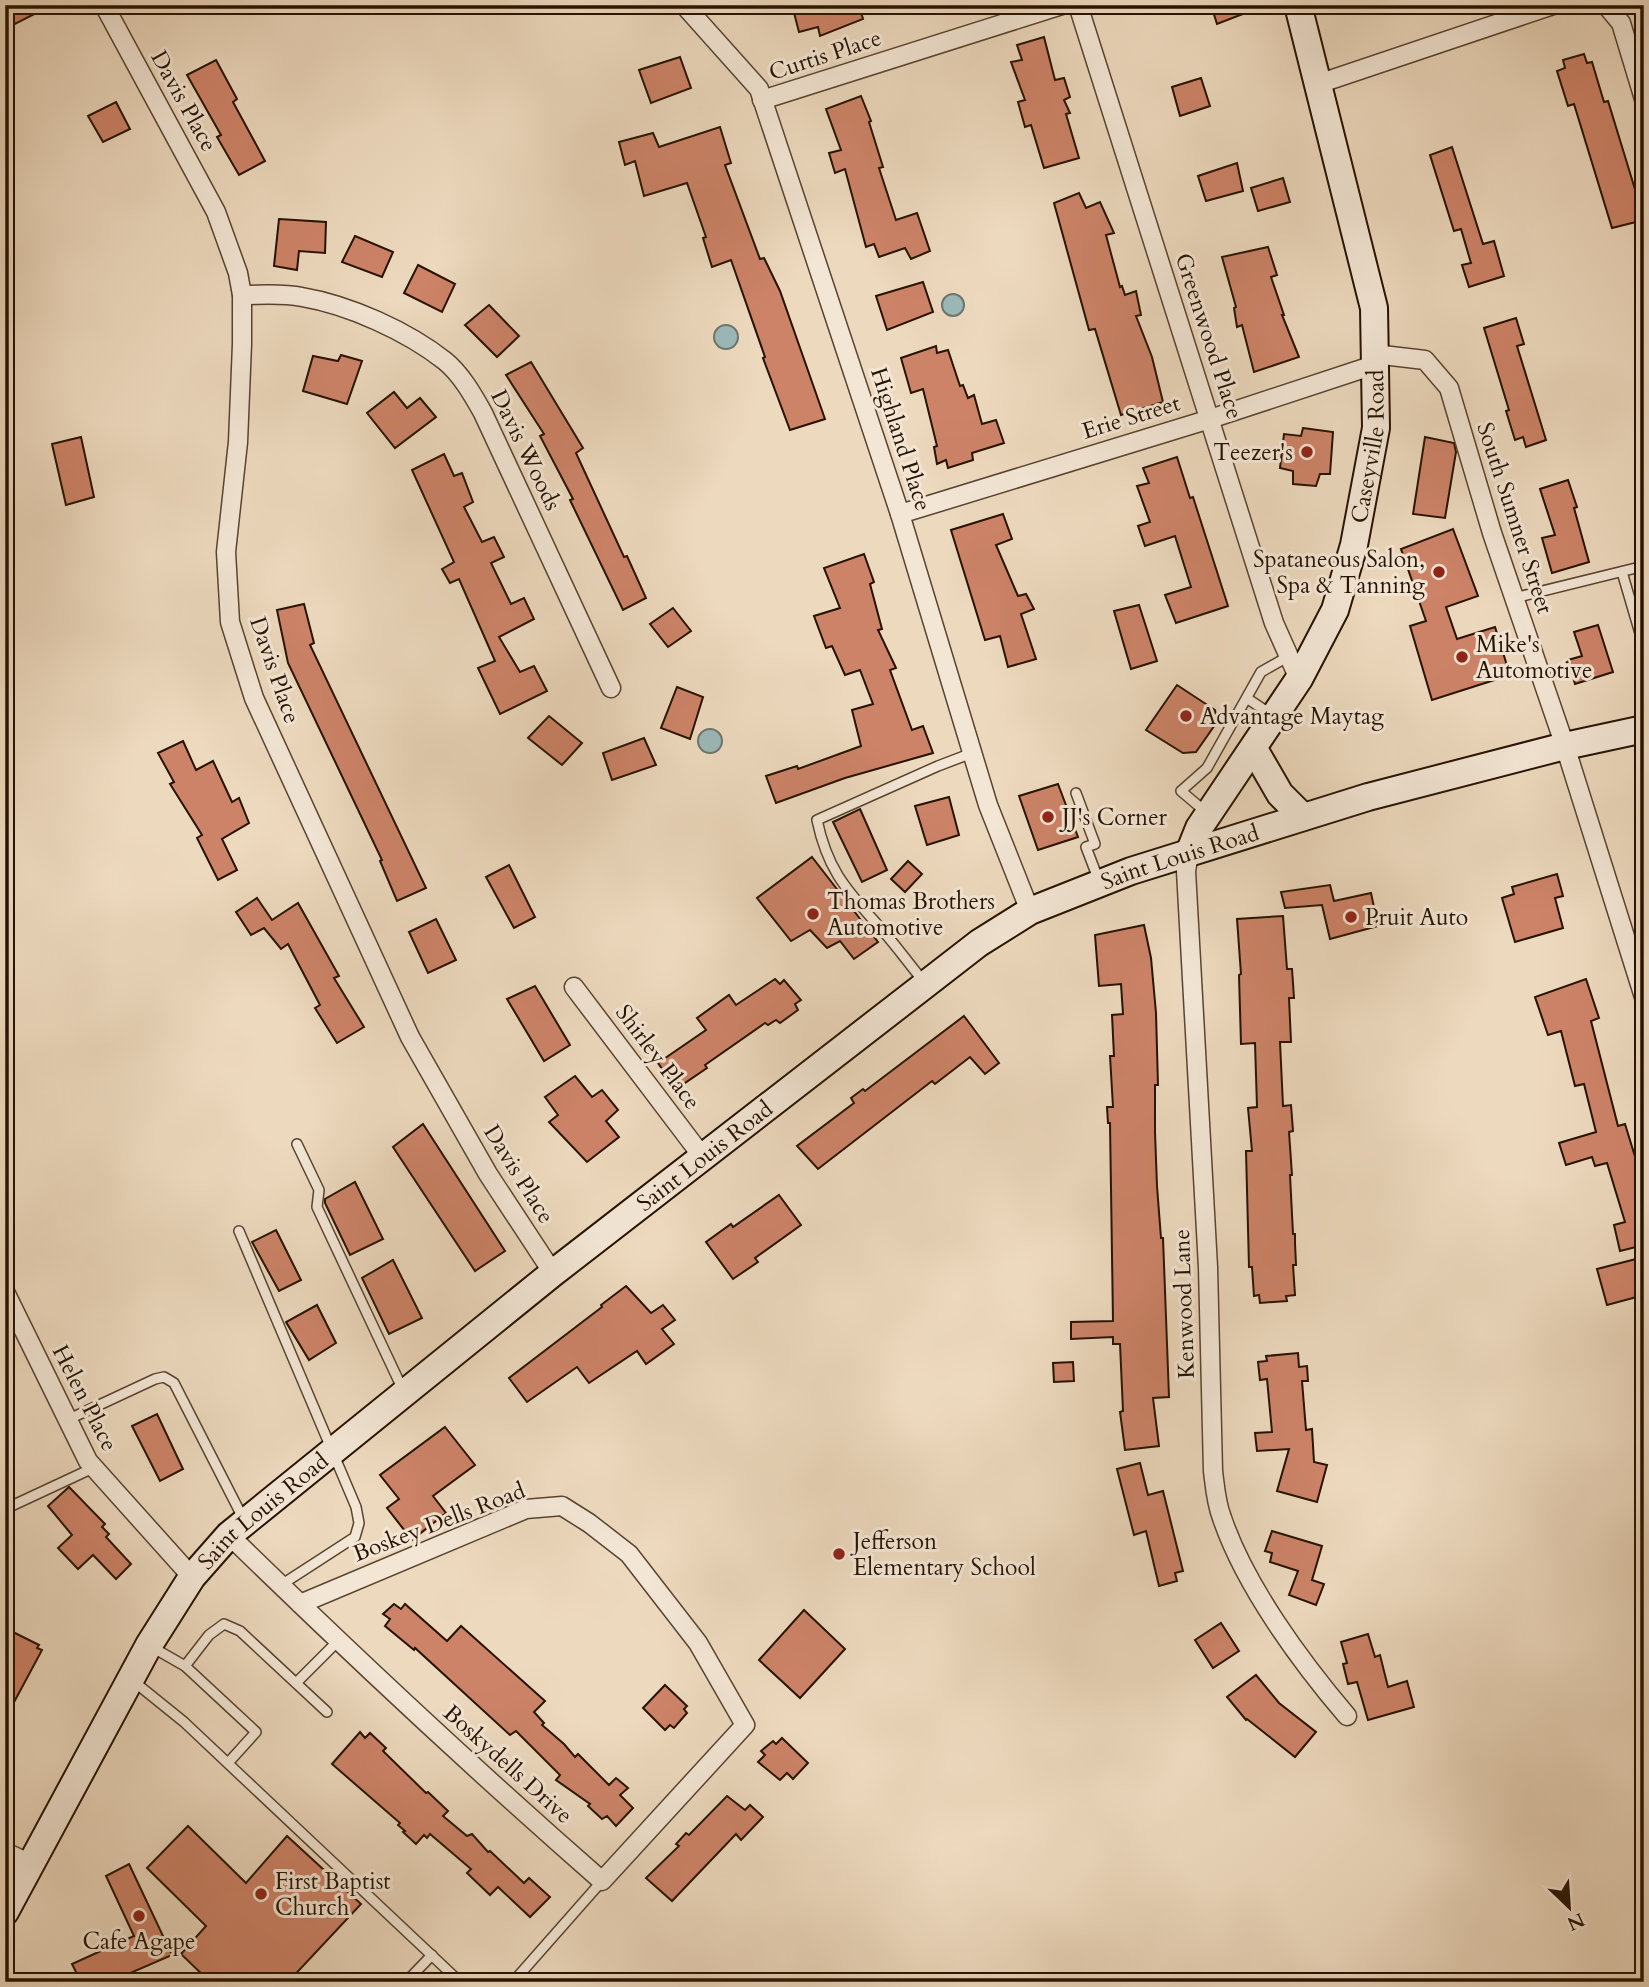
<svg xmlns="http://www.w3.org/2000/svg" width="1649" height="1987" font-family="Cardo,serif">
<rect width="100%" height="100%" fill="#edd9be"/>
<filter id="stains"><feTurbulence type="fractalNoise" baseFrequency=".00286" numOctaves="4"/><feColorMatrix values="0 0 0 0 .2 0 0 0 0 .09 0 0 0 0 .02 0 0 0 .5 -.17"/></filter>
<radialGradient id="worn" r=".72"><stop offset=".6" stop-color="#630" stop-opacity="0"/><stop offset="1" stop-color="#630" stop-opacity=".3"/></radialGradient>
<g fill="#9bb9b9" stroke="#6c766f" stroke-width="2">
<circle cx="953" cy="305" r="11"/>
<circle cx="726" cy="337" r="12"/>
<circle cx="710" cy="741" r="12"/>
</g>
<g fill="#cd8368" stroke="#261201" stroke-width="2">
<polygon points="6,5 52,5 15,24"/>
<polygon points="792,5 859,5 863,19 820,36 818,27 799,32"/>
<polygon points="1211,5 1261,5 1261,7 1217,24"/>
<polygon points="1044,37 1055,80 1064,78 1070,97 1064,100 1070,113 1066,114 1079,158 1044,168 1031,125 1025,127 1018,102 1025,100 1011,62 1022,60 1017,45"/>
<polygon points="1584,54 1587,63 1592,62 1604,102 1608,101 1638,199 1644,197 1644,220 1612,228 1574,104 1568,106 1557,71 1565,68 1563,60"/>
<polygon points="680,57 691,88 651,103 639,70"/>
<polygon points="216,60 237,99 233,102 265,161 239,175 217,137 221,135 187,75"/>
<polygon points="1201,78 1210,106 1180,116 1172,87"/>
<polygon points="861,96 871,121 869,122 883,167 879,168 896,220 917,213 930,251 911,259 905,248 879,257 874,244 866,247 845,169 835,173 829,153 841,150 826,109"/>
<polygon points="116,102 130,129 103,142 88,116"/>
<polygon points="720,127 731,163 725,165 760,259 764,258 780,291 825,419 790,430 763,358 765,357 731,260 712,267 703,238 706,237 687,183 644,196 635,161 625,165 619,142 653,133 659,147"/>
<polygon points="1452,147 1483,244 1494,241 1504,276 1469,287 1462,265 1471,263 1461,229 1454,231 1430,155"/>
<polygon points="1237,163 1243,191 1206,201 1198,176"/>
<polygon points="1283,178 1290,202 1258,211 1251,188"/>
<polygon points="1079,193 1086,208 1100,202 1114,233 1106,235 1120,287 1122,286 1125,295 1136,291 1141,315 1136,316 1152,357 1163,402 1121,415 1095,329 1089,330 1054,203"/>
<polygon points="279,219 326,222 325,253 299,251 297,270 274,266"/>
<polygon points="355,236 393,252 382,277 342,262"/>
<polygon points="1268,247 1277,275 1271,277 1284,315 1282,315 1299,357 1254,372 1242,325 1237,327 1234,308 1236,307 1222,257"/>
<polygon points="418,265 455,284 442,312 404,293"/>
<polygon points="923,282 933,312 887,330 876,296"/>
<polygon points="489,305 519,336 497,357 465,325"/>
<polygon points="1516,318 1524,344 1517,346 1546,440 1526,447 1523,437 1515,440 1506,411 1509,410 1484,328"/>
<polygon points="936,346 937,353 948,350 960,386 963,385 968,398 974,395 982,424 996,420 1004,443 972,453 973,460 948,468 946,460 937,464 934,447 937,446 923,389 911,393 901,358"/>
<polygon points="341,355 362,361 347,404 303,391 313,356 338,361"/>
<polygon points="531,362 583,448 576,453 624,557 627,556 646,598 623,610 570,500 573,499 540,436 544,434 506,375"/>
<polygon points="394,392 407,408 420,398 436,417 395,448 367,413"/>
<polygon points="1303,428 1333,432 1330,474 1320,474 1316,486 1293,484 1293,471 1280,468 1284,434 1301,436"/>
<polygon points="81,437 94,497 66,505 52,444"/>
<polygon points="1425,437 1454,443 1456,452 1445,518 1413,514"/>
<polygon points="444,454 454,476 462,473 473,502 464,507 482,542 494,537 504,557 491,563 511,604 524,598 534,619 499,637 520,672 534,666 547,691 500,714 478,668 495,661 459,579 450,583 442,569 454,562 412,470"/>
<polygon points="1177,457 1190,498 1193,497 1228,606 1176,623 1165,595 1191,587 1175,536 1145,546 1138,526 1150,522 1137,486 1149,483 1143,468"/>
<polygon points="1568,480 1577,507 1574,508 1589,562 1552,573 1542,538 1555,535 1540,489"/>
<polygon points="1003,514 1012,539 996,545 1018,596 1026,594 1034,609 1021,614 1036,659 1008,667 1000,636 985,640 951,530"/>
<polygon points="1453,529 1478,596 1446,607 1457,639 1495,627 1510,675 1432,700 1410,626 1426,621 1401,549"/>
<polygon points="864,554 874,582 870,584 882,629 878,630 896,668 890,670 912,730 923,726 933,753 845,778 776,803 766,776 797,766 798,769 861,746 852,710 873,704 860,670 845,675 832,646 826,648 814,616 840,608 824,568"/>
<polygon points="304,604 314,643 310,645 426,888 397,901 380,861 382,860 288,663 277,610"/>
<polygon points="1139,605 1157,661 1131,669 1114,611"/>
<polygon points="673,608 691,631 668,647 650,624"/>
<polygon points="1598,625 1613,672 1575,684 1568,660 1582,656 1574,632"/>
<polygon points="1177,685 1215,710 1217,722 1196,752 1183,753 1146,730"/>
<polygon points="677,687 703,697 690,739 661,728"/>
<polygon points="549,716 582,743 562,765 528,738"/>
<polygon points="644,738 656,765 612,780 603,753"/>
<polygon points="183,741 196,770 213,761 232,802 239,798 249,823 222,839 237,870 218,880 197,838 202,835 170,784 174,782 158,753"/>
<polygon points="1058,784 1078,837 1038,850 1019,796"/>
<polygon points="949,797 959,835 927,845 915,806"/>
<polygon points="860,809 887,870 862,882 833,822"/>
<polygon points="812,857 878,942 854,959 840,941 827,948 810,930 791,941 757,898"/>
<polygon points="908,861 922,874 905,892 891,879"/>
<polygon points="509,865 535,917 514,928 486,877"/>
<polygon points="1557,874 1563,896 1555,898 1563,928 1515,942 1502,898 1514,894 1512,887"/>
<polygon points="1330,885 1334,901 1371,893 1378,926 1330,939 1322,905 1285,908 1281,892"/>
<polygon points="257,898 272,920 298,903 339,976 334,978 364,1027 337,1043 315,1008 320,1005 288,944 281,949 264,928 251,935 236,912"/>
<polygon points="1283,916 1287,969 1292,969 1294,998 1289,998 1291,1042 1280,1042 1283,1106 1291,1105 1293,1131 1289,1132 1292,1175 1290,1175 1293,1234 1295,1234 1295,1243 1296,1265 1293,1265 1295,1295 1286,1296 1287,1301 1260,1303 1259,1295 1254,1296 1252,1267 1249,1267 1246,1151 1252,1151 1248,1108 1257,1107 1255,1043 1241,1044 1239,975 1241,974 1237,919"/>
<polygon points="436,919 456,960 428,973 409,932"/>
<polygon points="1144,925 1151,958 1156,1013 1158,1085 1155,1085 1155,1132 1157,1186 1161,1238 1163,1238 1169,1397 1153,1398 1159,1446 1125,1450 1120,1412 1123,1411 1120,1344 1113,1344 1113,1337 1071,1339 1071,1322 1113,1321 1110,1123 1108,1123 1107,1107 1113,1107 1110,1056 1114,1056 1112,1015 1123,1014 1121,984 1099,986 1095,935"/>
<polygon points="775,979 780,984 784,980 801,1000 795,1004 798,1010 780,1023 776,1020 768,1025 765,1023 705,1065 707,1068 676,1089 658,1063 706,1030 697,1018 729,995 736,1005"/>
<polygon points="1586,979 1599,1018 1591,1021 1618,1126 1625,1124 1637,1163 1644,1161 1644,1245 1620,1251 1614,1225 1625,1222 1607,1163 1595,1166 1592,1157 1566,1165 1559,1143 1596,1132 1584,1084 1575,1086 1561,1031 1548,1035 1535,997"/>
<polygon points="535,986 570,1045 544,1061 507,999"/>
<polygon points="964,1016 999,1063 985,1074 970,1057 935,1084 932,1081 818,1169 797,1146 854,1103 851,1098 863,1089 865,1091"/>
<polygon points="575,1076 592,1097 602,1090 618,1110 606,1121 619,1137 587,1162 549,1122 558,1115 545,1097"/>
<polygon points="423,1124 505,1251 475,1271 393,1147"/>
<polygon points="355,1182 383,1239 350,1255 325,1203 325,1199"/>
<polygon points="779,1195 801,1225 755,1258 758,1262 733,1279 706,1242 731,1224 733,1227"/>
<polygon points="276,1230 301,1280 279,1291 252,1242"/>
<polygon points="1636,1259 1644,1295 1607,1305 1597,1269"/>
<polygon points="393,1260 422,1318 389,1334 362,1278"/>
<polygon points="626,1286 651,1313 663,1305 675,1320 662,1329 674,1344 646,1364 637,1351 589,1383 577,1367 527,1402 509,1378 602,1307 601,1305"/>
<polygon points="317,1305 336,1343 309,1360 286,1322"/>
<polygon points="1298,1353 1299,1367 1307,1366 1308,1381 1302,1381 1306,1430 1312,1429 1314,1462 1327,1465 1317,1502 1277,1491 1289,1449 1257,1451 1255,1433 1272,1432 1267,1379 1260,1380 1258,1362 1267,1361 1266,1356"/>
<polygon points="1073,1362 1074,1381 1054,1382 1053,1363"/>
<polygon points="157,1414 183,1469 160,1481 132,1426"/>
<polygon points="445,1427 475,1465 433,1496 446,1513 412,1540 387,1508 399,1499 380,1475"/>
<polygon points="1140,1463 1148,1495 1163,1491 1183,1571 1175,1573 1177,1581 1159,1586 1146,1531 1134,1535 1117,1469"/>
<polygon points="69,1487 105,1524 102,1527 109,1534 106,1537 131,1564 116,1579 93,1555 78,1569 58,1548 72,1535 48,1506"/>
<polygon points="1272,1531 1322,1546 1312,1580 1324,1584 1316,1605 1289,1595 1298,1571 1270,1562 1272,1553 1265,1551"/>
<polygon points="394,1604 401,1609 405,1604 447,1641 461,1626 545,1701 534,1712 544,1723 542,1725 564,1744 575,1757 578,1754 609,1785 616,1778 628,1788 620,1795 633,1808 616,1826 607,1816 602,1819 588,1806 590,1804 556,1780 560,1775 516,1731 510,1735 415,1648 414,1650 385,1626 390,1619 383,1614"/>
<polygon points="804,1610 845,1649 800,1698 759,1660"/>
<polygon points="1221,1623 1239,1651 1213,1668 1195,1640"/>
<polygon points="5,1628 39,1645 37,1648 42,1650 5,1719"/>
<polygon points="1368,1634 1375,1657 1380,1655 1388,1687 1407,1681 1414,1707 1368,1720 1357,1682 1348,1684 1343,1664 1347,1663 1341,1642"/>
<polygon points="1256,1675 1279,1703 1316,1732 1295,1757 1247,1719 1246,1720 1227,1697"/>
<polygon points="665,1685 687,1706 684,1709 687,1713 674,1728 670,1725 665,1730 643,1708"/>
<polygon points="360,1732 365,1738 370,1733 386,1748 383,1751 426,1793 428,1792 448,1811 443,1816 467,1836 472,1834 488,1852 490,1851 524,1883 529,1878 550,1897 530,1917 498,1887 490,1895 467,1873 471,1869 430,1834 427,1838 424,1835 416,1844 403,1832 405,1831 398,1825 400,1823 332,1764"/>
<polygon points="782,1738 808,1763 793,1779 787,1773 780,1780 758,1762 765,1755 761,1751 773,1741 776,1744"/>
<polygon points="727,1796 745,1810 750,1805 763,1817 741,1840 736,1834 672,1901 646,1878 679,1846 676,1844 686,1833 689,1835"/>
<polygon points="188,1826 246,1883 287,1836 361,1904 288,1982 210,1982 181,1954 206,1926 147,1868"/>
<polygon points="129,1864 172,1955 121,1977 123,1982 81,1982 72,1964 134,1936 106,1876"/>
</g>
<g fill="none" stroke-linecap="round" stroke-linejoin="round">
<defs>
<g id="lane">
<polyline points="1622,572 1644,647"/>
<polyline points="1514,598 1644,566"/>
<polyline points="1248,699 1272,715"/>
<polyline points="1076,793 1095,844 1086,847 1099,881"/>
<polyline points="1207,813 1181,791 1207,768 1261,672 1289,656"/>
<path d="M924,982c-14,-17 -27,-35 -41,-51 -34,-39 -55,-58 -66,-111l121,-54 34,-13"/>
<polyline points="297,1144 319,1190 317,1207 403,1390"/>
<polyline points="239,1231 356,1507 359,1523 355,1537 281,1585"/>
<polyline points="67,1420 155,1379 164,1377 174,1383 244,1520"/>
<polyline points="5,1509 93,1468"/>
<polyline points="150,1646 185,1666 256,1732 228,1763"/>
<polyline points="185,1666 209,1635 224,1624 240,1631 327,1712"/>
<polyline points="132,1680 184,1722 460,1982"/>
<polyline points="296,1683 338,1641"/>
<polyline points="406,1982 432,1955"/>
<polyline points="513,1982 602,1881"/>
</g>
<g id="street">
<polyline points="104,5 216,212 238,273 242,295 242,344 238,442 226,552 230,622 254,698 410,1037 488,1174 553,1273"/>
<polyline points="684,5 759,89 900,514 988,805 1030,911"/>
<polyline points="1078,5 1274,623 1299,679"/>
<polyline points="1606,5 1621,23 1644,99"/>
<polyline points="1318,84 1553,5"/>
<polyline points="762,100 1062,5"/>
<path d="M242,295c20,0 40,-2 60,2 47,8 105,34 143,64 16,13 28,34 38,52l128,275"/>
<polyline points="1374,354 1425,360 1449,388 1492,533 1565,746 1644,997"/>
<polyline points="900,514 1210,419 1374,365"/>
<path d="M1189,853l-3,18 22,396 5,204c2,16 3,32 9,47 23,68 79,144 125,198"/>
<polyline points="574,987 702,1156"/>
<polyline points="5,1292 88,1461 192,1577"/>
<path d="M229,1535c122,119 245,234 373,346l143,-156 -47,-82 -69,-89 -40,-31 -27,-17 -36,3 -226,95"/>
<polyline points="5,1852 31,1864"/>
</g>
<g id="secondary">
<polyline points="1254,749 1280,794 1303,817"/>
<path id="s1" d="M1189,853l10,-25 100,-149 36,-69 19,-65 22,-117 -2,-120 -76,-303"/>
<path id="s2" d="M5,1912l144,-267 43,-68 37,-42 324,-262 426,-330 51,-32 101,-40 237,-74 197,-51 79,-17"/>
</g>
</defs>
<use href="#lane" stroke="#584430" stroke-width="12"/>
<use href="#street" stroke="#584430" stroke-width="21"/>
<use href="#secondary" stroke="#261201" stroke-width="30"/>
<use href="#lane" stroke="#f3e6d5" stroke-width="9"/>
<use href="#street" stroke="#f3e6d5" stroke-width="18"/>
<use href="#secondary" stroke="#f3e6d5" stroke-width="26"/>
</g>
<g fill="#8f2418" stroke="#f3e6d5" stroke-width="2.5">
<circle cx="1307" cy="452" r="7"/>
<circle cx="1439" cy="572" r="7"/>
<circle cx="1462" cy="657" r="7"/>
<circle cx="1186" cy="716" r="7"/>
<circle cx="1048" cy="817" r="7"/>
<circle cx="813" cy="914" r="7"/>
<circle cx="1351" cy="917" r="7"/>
<circle cx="839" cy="1554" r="7"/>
<circle cx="261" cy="1894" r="7"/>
<circle cx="139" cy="1916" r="7"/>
</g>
<g text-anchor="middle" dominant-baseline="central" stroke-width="6" stroke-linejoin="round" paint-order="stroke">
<g font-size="23" fill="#261201" stroke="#f3e6d5">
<text transform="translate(825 55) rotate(-18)">Curtis Place</text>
<text transform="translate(184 101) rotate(61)">Davis Place</text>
<text transform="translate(1209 336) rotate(72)">Greenwood Place</text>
<text transform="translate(1131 417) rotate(-17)">Erie Street</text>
<text transform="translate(901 439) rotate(72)">Highland Place</text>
<text stroke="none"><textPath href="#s1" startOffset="452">Caseyville Road</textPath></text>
<text transform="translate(526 450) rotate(64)">Davis Woods</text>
<text transform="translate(1515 518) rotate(72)">South Sumner Street</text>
<text transform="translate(275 670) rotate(71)">Davis Place</text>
<text stroke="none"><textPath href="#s2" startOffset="1615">Saint Louis Road</textPath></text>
<text transform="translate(658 1057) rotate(53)">Shirley Place</text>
<text stroke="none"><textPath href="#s2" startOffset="1048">Saint Louis Road</textPath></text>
<text transform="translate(519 1174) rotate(58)">Davis Place</text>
<text transform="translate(1184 1304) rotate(-92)">Kenwood Lane</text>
<text transform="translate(85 1398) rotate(63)">Helen Place</text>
<text stroke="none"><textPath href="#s2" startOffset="481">Saint Louis Road</textPath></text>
<text transform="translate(439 1522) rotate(-21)">Boskey Dells Road</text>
<text transform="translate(508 1764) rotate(42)">Boskydells Drive</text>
</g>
<g font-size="23" fill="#261201" stroke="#f3e6d5" text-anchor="start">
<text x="1293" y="452" text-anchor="end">Teezer's</text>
<text x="1425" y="559" text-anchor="end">Spataneous Salon,<tspan x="1425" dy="26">Spa &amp; Tanning</tspan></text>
<text x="1476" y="644">Mike's<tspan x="1476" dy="26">Automotive</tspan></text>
<text x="1200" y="716">Advantage Maytag</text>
<text x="1062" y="817">JJ's Corner</text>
<text x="827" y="901">Thomas Brothers<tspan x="827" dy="26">Automotive</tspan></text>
<text x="1365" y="917">Pruit Auto</text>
<text x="853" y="1541">Jefferson<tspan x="853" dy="26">Elementary School</tspan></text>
<text x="275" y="1881">First Baptist<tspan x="275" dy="26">Church</tspan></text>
<text x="139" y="1941" text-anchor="middle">Cafe Agape</text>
</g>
</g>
<rect width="1649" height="1987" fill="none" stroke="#edd9be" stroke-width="28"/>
<rect x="7" y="7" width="1635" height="1973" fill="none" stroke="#261201" stroke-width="3.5"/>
<rect x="14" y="14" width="1621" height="1959" fill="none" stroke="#261201" stroke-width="2"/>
<g transform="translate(1569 1907) rotate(155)" stroke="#f3e6d5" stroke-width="5" paint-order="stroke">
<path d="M0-5L12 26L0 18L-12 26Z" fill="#261201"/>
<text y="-10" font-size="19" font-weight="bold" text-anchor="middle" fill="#261201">N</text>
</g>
<rect width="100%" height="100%" filter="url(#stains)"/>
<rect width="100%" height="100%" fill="url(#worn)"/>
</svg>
